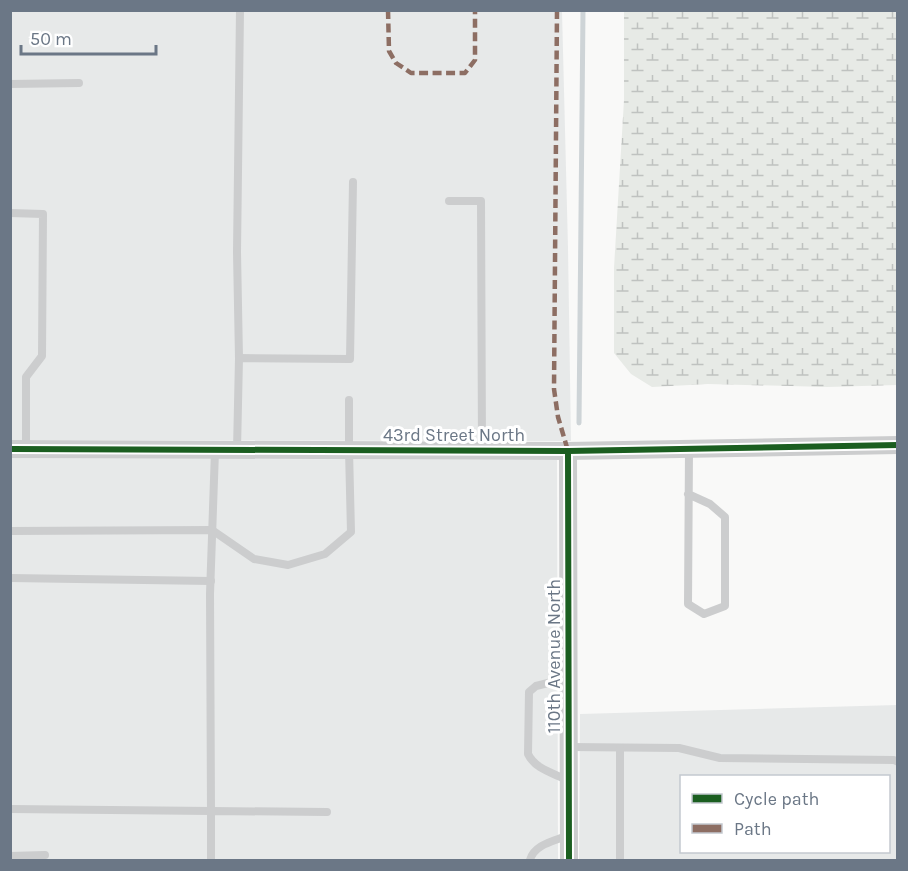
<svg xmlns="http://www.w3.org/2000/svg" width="908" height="871" font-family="Karla,sans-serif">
<defs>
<pattern id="wetland-marsh" width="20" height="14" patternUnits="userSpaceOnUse" patternTransform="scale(1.5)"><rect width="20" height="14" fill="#e7eae6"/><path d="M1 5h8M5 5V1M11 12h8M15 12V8" fill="none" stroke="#bfc2c0"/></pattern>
</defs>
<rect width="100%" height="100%" fill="#f9f9f8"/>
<g fill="#e7e9e9" fill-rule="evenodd">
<polygon points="11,11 562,11 568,248 571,441 11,440"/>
<polygon points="11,458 557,460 558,860 11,860"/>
<path d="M897,705v155h-318l1,-146zM682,776h206v76h-206z"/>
</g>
<polygon fill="url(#wetland-marsh)" points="624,11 897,11 897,385 827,387 708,384 652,387 631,374 614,353 614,268 624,100"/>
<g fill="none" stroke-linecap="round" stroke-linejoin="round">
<polyline stroke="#ced4d7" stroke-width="5" points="579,423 583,10"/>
<g stroke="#cccdce" stroke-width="8">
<polyline points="10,84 79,83"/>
<polyline points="449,201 481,201 482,450"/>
<polyline points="10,213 43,214 42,356 26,377 26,449"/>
<polyline points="239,358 237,252 240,10"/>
<polyline points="237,450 239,358 350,359 353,182"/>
<polyline points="688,494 710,504 725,517 725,606 704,614 688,604 689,450"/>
<polyline points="10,531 212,530 254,559 288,565 325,554 351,532 349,450 349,400"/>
<polyline points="10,578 211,581"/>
<polyline points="569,747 679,748 720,758 894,760 898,762"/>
<polyline points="620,748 620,860"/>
<path d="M567,780c-14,-7 -32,-11 -39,-26l1,-62 7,-6 32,-8"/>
<polyline points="10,809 211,811 210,594 215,451"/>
<polyline points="10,856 45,855"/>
<polyline points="211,860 211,811 327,812"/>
<path d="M530,860c4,-16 25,-19 39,-25"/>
</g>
<g stroke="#cccdce" stroke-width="18">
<polyline points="10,449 568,451 898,445"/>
<polyline points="568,451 569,860"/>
</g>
<g stroke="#8d6e63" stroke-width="4.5" stroke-dasharray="9 4.5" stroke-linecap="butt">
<polyline points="388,10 389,51 396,63 411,73 465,73 475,60 475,10"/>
<polyline points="557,10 554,389 558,417 568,451"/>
</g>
<defs>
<g id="cycleway">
<polyline points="10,449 568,451 898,445"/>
<polyline points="568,451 569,860"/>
</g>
</defs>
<use href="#cycleway" stroke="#fff" stroke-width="10"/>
<use href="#cycleway" stroke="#1b5e20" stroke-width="6"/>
</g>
<g text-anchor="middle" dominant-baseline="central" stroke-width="6" stroke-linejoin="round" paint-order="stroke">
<g font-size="18" fill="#6b7786" stroke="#fff">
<text x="454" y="435">43rd Street North</text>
<text transform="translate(554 656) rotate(-90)">110th Avenue North</text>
</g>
</g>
<rect width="908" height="871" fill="none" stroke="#6b7786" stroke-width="24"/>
<rect x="680" y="775" width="210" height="78" fill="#ffffff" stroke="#c4c9cf" stroke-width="1.5"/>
<rect x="692" y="794" width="30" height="9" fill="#1b5e20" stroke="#c4c9cf" stroke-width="1.5"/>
<text x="734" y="805" font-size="18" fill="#6b7786">Cycle path</text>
<rect x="692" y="824" width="30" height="9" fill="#8d6e63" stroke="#c4c9cf" stroke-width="1.5"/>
<text x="734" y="835" font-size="18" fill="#6b7786">Path</text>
<path d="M21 45v9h135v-9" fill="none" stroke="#6b7786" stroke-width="3"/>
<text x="30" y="45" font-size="18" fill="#6b7786" stroke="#ffffff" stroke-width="4.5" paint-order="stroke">50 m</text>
</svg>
